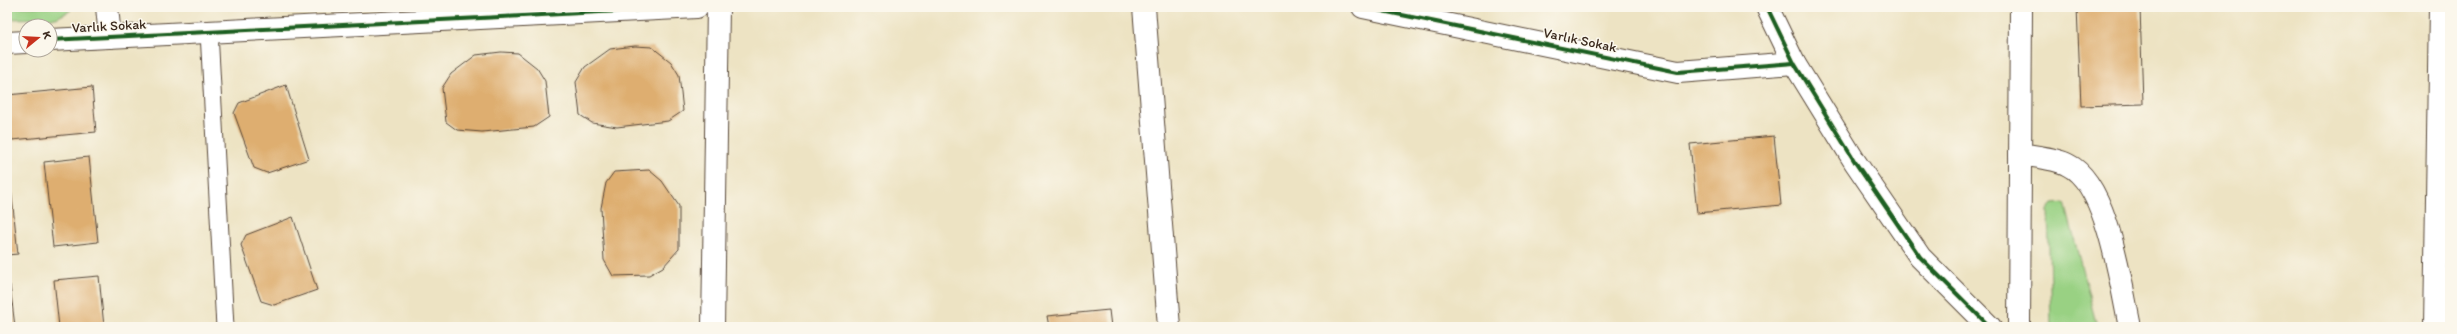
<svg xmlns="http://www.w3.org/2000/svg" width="2457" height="334" font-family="Itim,sans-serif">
<rect width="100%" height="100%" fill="#fbf7ec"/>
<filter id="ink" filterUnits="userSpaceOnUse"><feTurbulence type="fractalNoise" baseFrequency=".025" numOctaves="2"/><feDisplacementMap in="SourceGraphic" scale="8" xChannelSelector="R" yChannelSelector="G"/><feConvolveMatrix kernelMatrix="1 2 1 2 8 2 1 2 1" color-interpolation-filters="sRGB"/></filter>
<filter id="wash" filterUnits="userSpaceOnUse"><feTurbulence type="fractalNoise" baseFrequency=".012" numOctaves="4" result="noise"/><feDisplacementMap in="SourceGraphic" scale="16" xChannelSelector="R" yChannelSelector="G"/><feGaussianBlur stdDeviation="0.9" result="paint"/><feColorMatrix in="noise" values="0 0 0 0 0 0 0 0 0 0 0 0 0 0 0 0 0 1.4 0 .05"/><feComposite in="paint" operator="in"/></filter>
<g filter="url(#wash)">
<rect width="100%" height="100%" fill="#ede3c3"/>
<g fill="#99d183" stroke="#6a7e50">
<polygon points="7,7 72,7 70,11 56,18 7,19"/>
<polygon points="2065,203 2097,327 2051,327 2048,210 2053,204"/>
</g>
<g id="blocks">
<g fill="#deae70">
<polygon points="2077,7 2140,7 2143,104 2081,106"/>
<polygon points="635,46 652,47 671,62 679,75 683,111 668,121 617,127 592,123 580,115 576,82 585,67 610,49"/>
<polygon points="501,52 518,53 537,68 545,81 549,117 534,127 482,132 457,130 446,122 442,88 451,74 476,55"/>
<polygon points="286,85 309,159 267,173 254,168 234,113 239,103"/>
<polygon points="92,87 96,132 12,140 7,95"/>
<polygon points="1774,136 1781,205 1697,213 1690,144"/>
<polygon points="89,157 98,242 53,247 44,162"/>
<polygon points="7,169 9,169 18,254 7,255"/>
<polygon points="649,170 662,181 679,206 679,249 663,267 649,275 613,276 604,260 601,208 606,183 614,172"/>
<polygon points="293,217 317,290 274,305 261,301 241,245 246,235"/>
<polygon points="99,276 104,327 59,327 54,280"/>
<polygon points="7,285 10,285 15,327 7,327"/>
<polygon points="1109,310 1111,327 1049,327 1047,316"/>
</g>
</g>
</g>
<g filter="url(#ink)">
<use href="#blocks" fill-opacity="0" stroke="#564637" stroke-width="1"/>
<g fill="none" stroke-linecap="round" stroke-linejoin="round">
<defs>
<polyline id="service" points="209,32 225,327"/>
<g id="minor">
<polyline points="107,7 110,37"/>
<polyline points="1144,7 1169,327"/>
<polyline points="1363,7 1678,72 1794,63"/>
<polyline points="1767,7 1794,63 1855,162 1920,257 1990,327"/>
<polyline points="50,40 697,7"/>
<polyline points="7,43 26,42"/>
<path d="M2020,154c15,3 35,4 48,11 40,19 53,121 62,162"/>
<polyline points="713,327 718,7"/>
<polyline points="2019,327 2021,7"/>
<polyline points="2435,327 2440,7"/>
</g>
</defs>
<use href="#service" stroke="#564637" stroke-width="19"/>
<use href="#minor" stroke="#564637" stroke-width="24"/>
<use href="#service" stroke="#fff" stroke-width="17"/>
<use href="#minor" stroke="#fff" stroke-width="22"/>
<defs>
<g id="cycleway">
<polyline points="1363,7 1678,72 1794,63"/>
<polyline points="1767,7 1794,63 1855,162 1920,257 1990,327"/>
<polyline points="50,40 697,7"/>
</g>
</defs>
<use href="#cycleway" stroke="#fbf7ec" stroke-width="6"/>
<use href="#cycleway" stroke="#1b5e20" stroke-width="4"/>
</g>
</g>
<g text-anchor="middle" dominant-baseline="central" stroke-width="3" stroke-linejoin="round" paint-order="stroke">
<g font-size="14" fill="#3b2a1e" stroke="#fbf7ec">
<text transform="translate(109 26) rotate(-3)">Varlık Sokak</text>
<text transform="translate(1580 40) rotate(12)">Varlık Sokak</text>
</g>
</g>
<rect width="2457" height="334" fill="none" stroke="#fbf7ec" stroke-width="24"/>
<g transform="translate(38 38) rotate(72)"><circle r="19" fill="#fbf7ec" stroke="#aea59a"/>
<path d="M0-3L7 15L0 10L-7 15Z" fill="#c8321e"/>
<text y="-6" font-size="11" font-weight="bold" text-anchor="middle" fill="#3b2a1e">K</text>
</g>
</svg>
